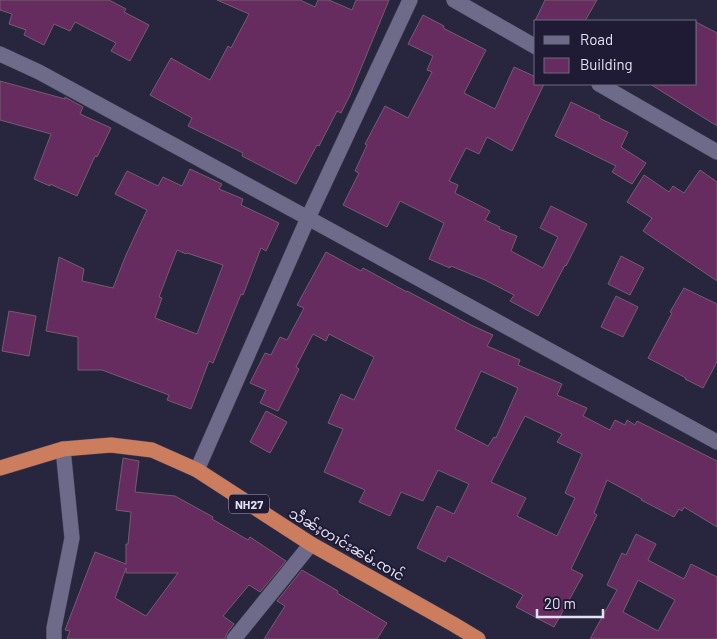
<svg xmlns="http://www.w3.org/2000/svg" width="717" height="639" font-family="Barlow,'Noto Sans Myanmar',sans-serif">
<rect width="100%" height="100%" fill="#28253f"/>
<g fill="#662c5f" stroke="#765b71" fill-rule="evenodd">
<polygon points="0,0 109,0 126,9 124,12 149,25 130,61 111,51 116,43 75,22 70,31 54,24 44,45 24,35 26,30 9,24 12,14 0,10"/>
<polygon points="217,0 300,0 315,7 318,0 329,0 352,10 356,0 389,0 350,95 341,113 337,111 319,146 317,145 296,184 242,156 243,153 188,126 192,118 150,95 171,58 210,80 228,46 231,48 249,14"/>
<polygon points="545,0 597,0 585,21 535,21"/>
<polygon points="423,15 444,26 443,28 486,50 464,93 495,109 514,67 536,77 536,84 544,84 512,151 487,137 479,154 466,148 449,181 458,185 455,193 490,211 485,220 500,227 499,229 517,236 511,251 543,268 558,237 540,228 551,206 587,224 566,266 565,265 538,316 510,301 514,295 485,280 451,266 450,268 429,259 444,223 400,201 387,227 343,205 359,173 355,171 367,145 365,144 385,106 408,118 432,72 427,70 433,56 408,44"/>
<polygon points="696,22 717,33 717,126 650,84 696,84"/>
<polygon points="0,81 65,99 65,97 83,107 80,114 111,128 97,157 95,156 77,196 50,184 50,186 34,179 51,134 0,120"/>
<polygon points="571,102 600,116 599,118 628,132 621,147 646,163 632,184 612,172 616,166 555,136"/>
<path d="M190,169l32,15 -3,5 24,10 -2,6 38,18 -13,28 -5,-3 -18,47 -2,-1 -28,69 -4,-2 -18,48 -24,-9 2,-5 -67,-25h-24v-33l-32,-6 13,-74 25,12 -2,12 31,7 13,-33 21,-45 -32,-16 12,-23 31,15 5,-9 19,9zM177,250l9,4 1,-1 36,12 -26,69 -42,-16 7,-20 -3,-1z"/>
<polygon points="700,170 717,182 717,281 643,231 652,218 627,202 644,175 669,192 673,186 684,193"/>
<path d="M326,252l35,19 2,-3 44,24v-1l64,34 22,10 -6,11 33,14 -2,5 44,19 -5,11 30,13 -4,8 27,14 5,-10 10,5 2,-5 8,5 2,-4 80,40v66l-33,-20 -2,4 -3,-2 -5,8 -33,-17 1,-1 -35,-19 -13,33 3,2 -26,54 12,6 -29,52 -38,-20 7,-12 -75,-39 -3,6 -28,-14 20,-42 17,8 15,-30 -31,-14 -15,31 -22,-9 -11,24 -31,-14 6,-12 -41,-18 19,-43 -15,-6 13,-29 13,6 20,-43 -45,-23 -3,7 -13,-7 -17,33 3,2 -21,42 -18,-8 6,-13 -16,-7 15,-30 6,2 9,-18 7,3 17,-32 -7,-3zM481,371l37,17 -22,50 -2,-1 -6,9 -33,-17zM525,416l37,18 -5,8 25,12 -17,39 10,5 -18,38 -40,-20 9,-18 -35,-16z"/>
<polygon points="621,256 644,268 630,295 608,284"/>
<polygon points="684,288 717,304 717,362 703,388 685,379 686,378 648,358 672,313 670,312"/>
<polygon points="616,296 638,307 623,337 601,327"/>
<polygon points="9,311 36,316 29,356 2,351"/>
<polygon points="266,411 287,422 270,453 250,442"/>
<path d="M123,458l16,3 -4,31 40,4 38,21 -1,2 36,21 2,-3 36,24 -26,31 -11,-7 -26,31 11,8 -7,9 -2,6h-158l3,-8 -5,-1 30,-78 31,12v-20h2l3,-32 -15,-2zM126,568v5h52l-32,43 -31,-18z"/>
<path d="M636,534l20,10 -8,16 36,19 7,-15 26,13v62h-127l27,-49 -10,-5 15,-32 4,2zM638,580l37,20 -17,31 -35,-19z"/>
<polygon points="302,570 338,591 337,593 387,623 377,639 264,639 285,606 277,601"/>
</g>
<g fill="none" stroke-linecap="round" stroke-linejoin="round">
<defs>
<g id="minor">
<polyline points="454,0 536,47"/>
<polyline points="0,54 39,72 308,218 717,442"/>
<polyline points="599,84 717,152"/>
<polyline points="197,470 308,218 410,0"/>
<polyline points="54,639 54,628 72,538 63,449"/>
<polyline points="234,639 311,544"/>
</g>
<polyline id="highway" points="0,468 63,449 111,445 152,450 197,470 311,544 453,624 478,639"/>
</defs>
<use href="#minor" stroke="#444057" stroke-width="16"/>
<use href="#highway" stroke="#444057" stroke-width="16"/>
<use href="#minor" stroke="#6e6b8a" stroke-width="15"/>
<use href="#highway" stroke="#cc7d5d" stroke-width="15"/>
</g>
<g text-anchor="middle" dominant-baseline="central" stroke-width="4" stroke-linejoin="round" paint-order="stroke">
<rect fill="#1f1b35" stroke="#a8a6bb" stroke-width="1" x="229" y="494.5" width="40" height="19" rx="4"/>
<g font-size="12" font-weight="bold" fill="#e3e2f4">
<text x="249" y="504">NH27</text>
</g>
<g font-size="14" fill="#e3e2f4" stroke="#1f1b35">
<text transform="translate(347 544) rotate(30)">သဵၼ်ႈတၢင်းၼမ်ႉၸၢင်</text>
</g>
</g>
<rect x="534" y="20" width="162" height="65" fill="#1f1b35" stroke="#6d6b81"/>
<rect x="544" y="36" width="25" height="8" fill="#6e6b8a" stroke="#6d6b81"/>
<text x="580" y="45" font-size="15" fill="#e3e2f4">Road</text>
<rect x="544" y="58" width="25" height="15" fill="#662c5f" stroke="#6d6b81"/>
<text x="580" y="70" font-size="15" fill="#e3e2f4">Building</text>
<path d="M537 609v8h66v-8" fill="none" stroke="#e3e2f4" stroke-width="2.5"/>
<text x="544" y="609" font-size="15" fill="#e3e2f4" stroke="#1f1b35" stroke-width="4" paint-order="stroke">20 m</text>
</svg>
